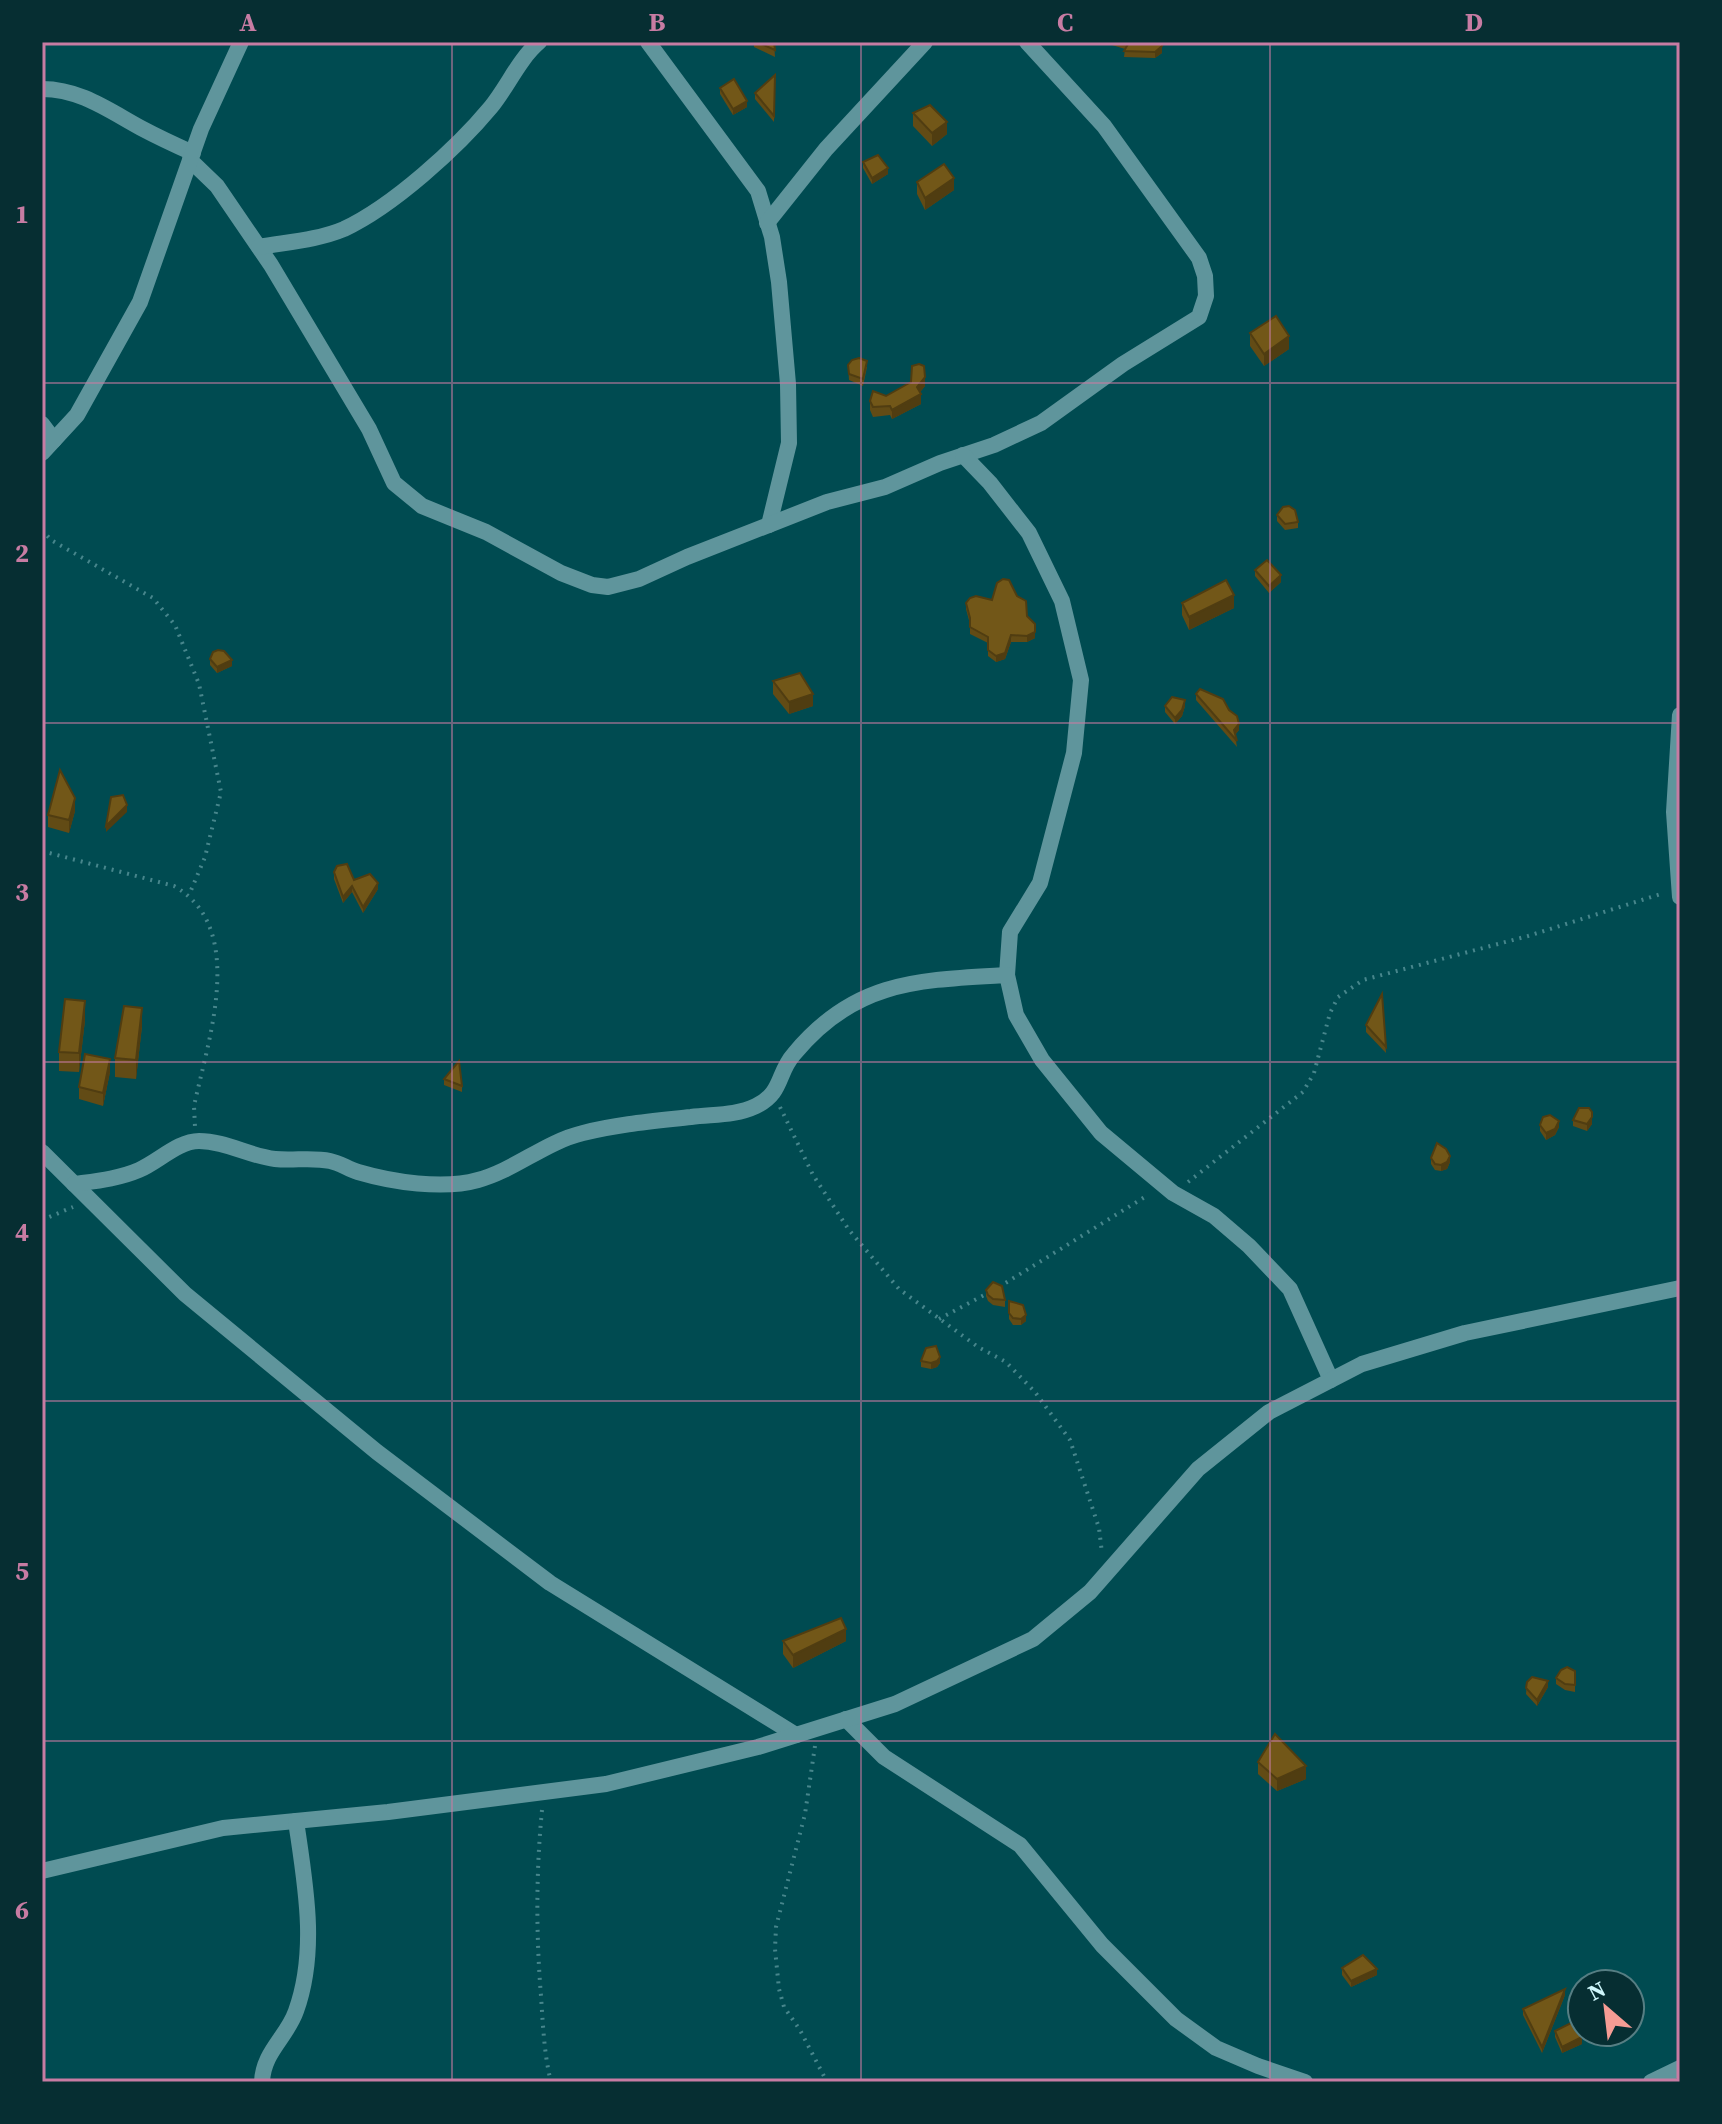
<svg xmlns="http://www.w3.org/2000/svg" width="1722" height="2124" font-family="'Source Serif 4',serif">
<rect width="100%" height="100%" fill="#004b51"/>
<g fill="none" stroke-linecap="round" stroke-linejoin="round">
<g stroke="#47868c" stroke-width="4" stroke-dasharray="2 6" stroke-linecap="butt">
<polyline points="42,530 51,540 153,598 175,625 199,684 221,792 205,857 189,895"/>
<path d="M42,851l132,35c74,42 34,154 20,220l1,21"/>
<polyline points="780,1107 813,1175 849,1230 899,1289 978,1347 1006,1362 1035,1392 1070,1440 1099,1528 1102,1553"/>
<polyline points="1188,1182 1303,1092 1314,1073 1330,1013 1338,997 1363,980 1528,936 1664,893"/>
<polyline points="42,1220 73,1207"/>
<polyline points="999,1287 1148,1195"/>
<polyline points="939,1319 988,1293"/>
<polyline points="815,1746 805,1814 776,1927 775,1949 779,1989 784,2007 800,2030 827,2082"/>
<path d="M542,1810c-6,62 -6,124 -1,186 2,29 3,58 10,86"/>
</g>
<g stroke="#5f959c" stroke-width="16">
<polyline points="648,42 758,191 772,237 779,282 788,384 789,443 769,525"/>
<path d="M42,89c38,0 66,21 99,39 17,9 34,17 52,25"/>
<polyline points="190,160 217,186 271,265 369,429 394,483 422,506 486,532 561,573 592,585 608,587 639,579 687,557 827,502 885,487 940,463 994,445 1041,423 1123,364 1199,317 1206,296 1205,276 1199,258 1104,126 1027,42"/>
<polyline points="767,223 826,149 925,42"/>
<path d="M259,247c28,-5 59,-7 85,-18 49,-23 113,-81 147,-122 17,-21 28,-48 48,-65"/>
<polyline points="42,424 54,440"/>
<polyline points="42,453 77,415 140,302 201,129 241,42"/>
<polyline points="963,455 990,483 1029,533 1062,601 1081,680 1074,753 1040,883 1010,932 1007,975 1016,1015 1042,1060 1101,1133 1173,1193 1214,1216 1249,1246 1290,1289 1331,1380"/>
<polyline points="1680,715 1674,812 1680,897"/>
<polyline points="42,1152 185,1294 377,1452 550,1583 796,1735"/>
<path d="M74,1184c22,-3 44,-5 65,-14 19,-8 39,-29 60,-29 26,0 50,15 76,18 18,2 37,-2 55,2 10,2 18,8 28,11 34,10 85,18 120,8 37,-10 67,-38 105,-47 35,-9 72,-12 108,-16 22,-3 44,-1 65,-11 27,-13 21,-33 38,-52 61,-74 125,-74 213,-79"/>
<polyline points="846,1719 884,1757 1020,1845 1102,1945 1176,2019 1216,2048 1258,2066 1305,2082"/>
<polyline points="42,1871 223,1828 388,1812 606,1784 758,1747 895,1704 1033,1639 1090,1592 1198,1469 1269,1412 1362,1364 1465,1333 1680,1288"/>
<path d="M262,2082c1,-30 25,-45 34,-71 22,-61 9,-128 0,-190"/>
<polyline points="1651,2082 1680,2068"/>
</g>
</g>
<g fill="#624b15">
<polygon points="754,42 774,42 775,57 754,47"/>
<polygon points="1107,42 1162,42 1162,53 1155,58 1124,57 1125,49 1112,45"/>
<polygon points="775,75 774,122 755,99 755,93"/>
<polygon points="720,88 747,107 733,115 720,94"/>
<polygon points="913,113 947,134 932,146 913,126"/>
<polygon points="863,162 888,174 872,184 863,168"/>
<polygon points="917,182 954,190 925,210 917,194"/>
<polygon points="1250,333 1289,349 1264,366 1250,346"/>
<polygon points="848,365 867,367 863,386 849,380"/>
<polygon points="911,382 925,386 920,392 921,404 892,419 890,415 873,417 870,410 870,401 886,396"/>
<polygon points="1277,515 1298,522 1298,528 1285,530 1277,521"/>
<polygon points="1255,570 1281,582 1269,593 1255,576"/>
<polygon points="966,603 1027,616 1035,638 1027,642 1011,642 1005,659 996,662 988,656 988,643 970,634 970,624 966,609"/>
<polygon points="1182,603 1234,608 1189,630 1182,615"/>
<polygon points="210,659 232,666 217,673 210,665"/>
<polygon points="773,681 813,706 789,714 773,694"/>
<polygon points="1196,694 1239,730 1235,735 1237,747 1196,700"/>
<polygon points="1165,706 1185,706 1182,716 1175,724 1165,712"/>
<polygon points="75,811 69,833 48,827 48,815"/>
<polygon points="334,872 378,889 363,913 352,892 343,903 334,879"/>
<polygon points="1382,994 1386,1053 1366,1032 1366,1025"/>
<polygon points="85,1020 79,1072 59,1071 59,1052"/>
<polygon points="142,1026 136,1079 115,1077 115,1058"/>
<polygon points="110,1072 103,1106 79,1099 79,1087"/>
<polygon points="444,1079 462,1086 462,1092 444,1085"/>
<polygon points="1592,1117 1592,1124 1587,1131 1573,1126 1573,1120"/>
<polygon points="1540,1125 1559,1127 1555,1135 1546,1140 1540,1131"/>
<polygon points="1431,1158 1450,1162 1447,1169 1441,1171 1435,1170 1431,1164"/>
<polygon points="986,1290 1005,1300 1005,1307 993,1305 988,1301 986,1296"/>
<polygon points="1009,1301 1026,1321 1021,1325 1013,1325 1009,1319"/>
<polygon points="921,1361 940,1363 937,1367 931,1369 921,1367"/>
<polygon points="783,1641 846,1641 793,1668 783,1654"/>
<polygon points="1575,1671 1575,1692 1565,1690 1556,1684 1556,1678"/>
<polygon points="1527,1682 1548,1687 1537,1706 1526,1694"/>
<polygon points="1258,1762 1306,1779 1277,1791 1258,1774"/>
<polygon points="1342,1968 1377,1975 1351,1987 1342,1975"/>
<polygon points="1565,1995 1542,2053 1523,2015 1523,2009"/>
<polygon points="1555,2031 1582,2044 1562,2053 1555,2037"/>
</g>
<g fill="#503d11">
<polygon points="1162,46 1162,53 1155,58 1155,52"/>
<polygon points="747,101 747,107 733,115 733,109"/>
<polygon points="947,122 947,134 932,146 932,133"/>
<polygon points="888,168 888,174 872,184 872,178"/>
<polygon points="954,178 954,190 925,210 925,198"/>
<polygon points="1289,336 1289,349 1264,366 1264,354"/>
<polygon points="925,377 925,386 917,396 921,394 921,404 892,419 892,410 917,387"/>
<polygon points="1281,575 1281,582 1269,593 1269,586"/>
<polygon points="1234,595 1234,608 1189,630 1189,617"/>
<polygon points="1035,632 1035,638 1027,642 1027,636"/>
<polygon points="1011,635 1011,642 1005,659 996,662 996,656"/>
<polygon points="232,660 232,666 217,673 217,667"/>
<polygon points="813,694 813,706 789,714 789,702"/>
<polygon points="1185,700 1185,706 1182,716 1175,724 1175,718"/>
<polygon points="1239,724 1239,730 1234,736 1234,730"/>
<polygon points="75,798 75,811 69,833 69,820"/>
<polygon points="127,805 127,812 106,832 106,826"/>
<polygon points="378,883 378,889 363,913 363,907"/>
<polygon points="352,886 352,892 343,903 343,897"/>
<polygon points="85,1001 85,1020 79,1072 79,1053"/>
<polygon points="142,1008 142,1026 136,1079 136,1060"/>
<polygon points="110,1059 110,1072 103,1106 103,1093"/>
<polygon points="1592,1117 1592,1124 1587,1131 1587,1124"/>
<polygon points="1559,1121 1559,1127 1555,1135 1546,1140 1546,1133"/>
<polygon points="1450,1156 1450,1162 1447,1169 1441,1171 1441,1165"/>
<polygon points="1026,1315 1026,1321 1021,1325 1021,1319"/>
<polygon points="940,1357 940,1363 937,1367 931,1369 931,1363"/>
<polygon points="846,1629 846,1641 793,1668 793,1655"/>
<polygon points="1548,1681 1548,1687 1537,1706 1537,1700"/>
<polygon points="1306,1766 1306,1779 1277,1791 1277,1779"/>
<polygon points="1377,1969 1377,1975 1351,1987 1351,1981"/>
<polygon points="1565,1989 1565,1995 1542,2053 1542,2047"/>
<polygon points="1582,2037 1582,2044 1562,2053 1562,2047"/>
</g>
<g fill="#725718" stroke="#503d11" stroke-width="2">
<polygon points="757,42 774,42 775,50"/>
<polygon points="1122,42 1162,42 1162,46 1155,52 1124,51 1128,44"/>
<polygon points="775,75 774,116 755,93"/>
<polygon points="734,79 747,101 733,109 720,88"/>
<polygon points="930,105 947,122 932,133 913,113"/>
<polygon points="878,155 888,168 872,178 863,162"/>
<polygon points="944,164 954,178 925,198 917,182"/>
<polygon points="1276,316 1289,336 1264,354 1250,333"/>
<polygon points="859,358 867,361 863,379 849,374 848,365 852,360"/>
<polygon points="919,364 924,366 925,377 917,387 921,394 892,410 890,406 873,407 870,401 873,391 886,396 911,382 912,366"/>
<polygon points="1289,506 1295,510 1298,522 1285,524 1277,515 1283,507"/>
<polygon points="1267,560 1281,575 1269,586 1255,570"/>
<polygon points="1003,579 1009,580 1017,596 1026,601 1027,616 1035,624 1035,632 1027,636 1011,635 1005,653 996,656 988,650 988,637 970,627 970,618 966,603 970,598 976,596 992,600 997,583"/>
<polygon points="1226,580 1234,595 1189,617 1182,603"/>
<polygon points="218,650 224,651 232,660 217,667 210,659 213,652"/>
<polygon points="800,673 813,694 789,702 773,681"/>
<polygon points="1200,689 1223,699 1229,710 1237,716 1239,724 1234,730 1237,741 1196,694"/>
<polygon points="1172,697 1185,700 1182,710 1175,718 1165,706"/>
<polygon points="60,770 75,798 69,820 48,815"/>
<polygon points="123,795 127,805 106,826 111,797"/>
<polygon points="347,864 354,880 370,874 378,883 363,907 352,886 343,897 334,872 337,866"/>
<polygon points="1382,994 1386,1047 1366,1025"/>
<polygon points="65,999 85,1001 79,1053 59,1052"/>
<polygon points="124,1006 142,1008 136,1060 115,1058"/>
<polygon points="85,1054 110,1059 103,1093 79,1087"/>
<polygon points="459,1061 462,1086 444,1079"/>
<polygon points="1579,1108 1589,1108 1592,1112 1592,1117 1587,1124 1573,1120"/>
<polygon points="1550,1115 1559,1121 1555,1129 1546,1133 1540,1125 1543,1117"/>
<polygon points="1437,1143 1446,1149 1450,1156 1447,1162 1441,1165 1435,1164 1431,1158"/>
<polygon points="993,1282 1002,1286 1005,1300 993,1299 988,1295 986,1290"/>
<polygon points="1009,1301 1023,1305 1026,1315 1021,1319 1013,1318 1009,1313"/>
<polygon points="936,1346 940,1357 937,1361 931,1363 921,1361 926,1348"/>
<polygon points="841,1618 846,1629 793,1655 783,1641"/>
<polygon points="1567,1667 1575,1671 1575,1685 1565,1684 1556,1678 1561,1670"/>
<polygon points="1532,1677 1548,1681 1537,1700 1526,1688 1527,1682"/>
<polygon points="1275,1734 1306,1766 1277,1779 1258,1762"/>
<polygon points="1363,1955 1377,1969 1351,1981 1342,1968"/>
<polygon points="1565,1989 1542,2047 1523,2009"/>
<polygon points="1575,2021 1582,2037 1562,2047 1555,2031"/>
</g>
<path fill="none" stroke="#c77ca3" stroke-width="2" stroke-opacity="0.55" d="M452,42v2040M861,42v2040M1270,42v2040M42,383h1638M42,723h1638M42,1062h1638M42,1401h1638M42,1741h1638"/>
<rect width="1722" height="2124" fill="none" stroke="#062e32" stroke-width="88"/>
<g transform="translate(1606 2008) rotate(332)"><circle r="38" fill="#062e32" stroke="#567e83" stroke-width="2"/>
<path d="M0-6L14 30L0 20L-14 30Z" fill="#f59c94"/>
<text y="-12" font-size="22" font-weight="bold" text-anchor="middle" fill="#cef7fc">N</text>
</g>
<rect x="44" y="44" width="1634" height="2036" fill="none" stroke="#c77ca3" stroke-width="3"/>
<g font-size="26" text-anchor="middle" font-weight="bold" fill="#c77ca3">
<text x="248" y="31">A</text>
<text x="657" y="31">B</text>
<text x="1065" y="31">C</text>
<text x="1474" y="31">D</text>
<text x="22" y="223">1</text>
<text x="22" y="562">2</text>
<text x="22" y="901">3</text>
<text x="22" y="1241">4</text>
<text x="22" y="1580">5</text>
<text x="22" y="1919">6</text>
</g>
</svg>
